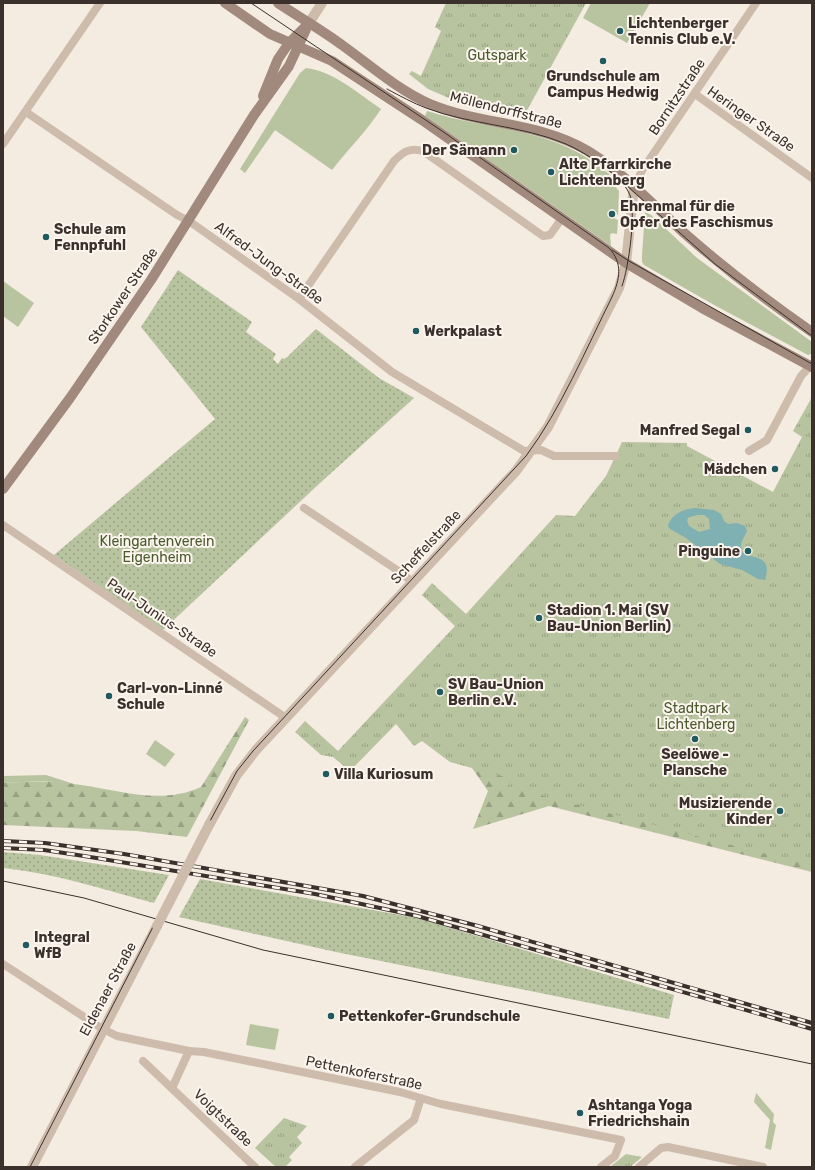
<svg xmlns="http://www.w3.org/2000/svg" width="815" height="1170" font-family="Rubik,sans-serif">
<defs>
<pattern id="forest-firs" width="22" height="20" patternUnits="userSpaceOnUse"><rect width="22" height="20" fill="#b8c4a0"/><path d="M5 1l3.5 6h-7zM16 11l3.5 6h-7z" fill="#97a083"/></pattern>
<pattern id="park-tufts" width="24" height="20" patternUnits="userSpaceOnUse"><rect width="24" height="20" fill="#b8c4a0"/><path d="M3 7l-1-3M5 7V3M7 7l1-3M15 17l-1-3M17 17v-4M19 17l1-3" fill="none" stroke="#97a083"/></pattern>
<pattern id="garden-dots" width="8" height="8" patternUnits="userSpaceOnUse"><rect width="8" height="8" fill="#b8c4a0"/><path d="M2 2h.1M6 6h.1" fill="none" stroke="#97a083" stroke-width="1.8" stroke-linecap="round"/></pattern>
</defs>
<rect width="100%" height="100%" fill="#f4ebe1"/>
<g fill="#b8c4a0">
<polygon points="591,3 650,3 627,43 583,18"/>
<path d="M306,68c27,3 53,26 75,41 -14,22 -33,40 -49,61l-57,-40 -30,43 -5,-4 60,-96z"/>
<path d="M427,111c46,15 96,16 140,36 18,8 34,20 48,32l-1,6 5,6 -1,25 -2,-4 -4,-3 -5,4 4,4 7,3 -1,14 -5,-1 -2,2 1,11 -186,-130z"/>
<polygon points="645,212 651,215 697,258 812,342 811,354 808,355 716,306 644,265 642,262 642,255"/>
<polygon points="3,281 34,303 18,327 3,316"/>
<polygon points="155,740 175,754 165,767 146,754"/>
<polygon points="46,775 74,784 44,781 3,783 3,776"/>
<polygon points="250,1024 279,1029 275,1050 246,1045"/>
<polygon points="756,1093 774,1114 773,1122 776,1125 771,1150 765,1148 770,1120 754,1102"/>
</g>
<g fill="url(#forest-firs)">
<path d="M245,717l4,3 -62,117 -51,-6 -133,-6v-42c24,-1 47,-3 71,1 42,5 86,22 127,3z"/>
<polygon points="513,718 812,850 812,872 549,806 473,829 488,791 472,768"/>
</g>
<g fill="url(#park-tufts)">
<polygon points="446,3 586,3 525,114 451,99 428,89 409,74 412,71 421,76 441,31 435,27"/>
<polygon points="812,397 812,866 508,787 512,779 450,762 422,741 414,746 396,724 350,771 333,757 321,755 295,732 305,721 338,751 455,626 422,595 432,583 466,614 556,515 575,516 606,476 622,442 687,443 687,446 773,492 802,437 793,431"/>
<polygon points="284,1118 307,1126 297,1137 302,1143 289,1157 292,1160 285,1167 276,1167 255,1148"/>
<polygon points="626,1154 642,1157 630,1167 610,1167"/>
</g>
<g fill="url(#garden-dots)">
<polygon points="178,270 252,322 246,332 276,354 273,359 278,364 282,358 285,359 316,329 379,378 414,398 320,483 163,630 54,555 215,419 141,327"/>
<path d="M3,852l37,3 129,20 -15,28c-49,-13 -100,-30 -151,-35z"/>
<polygon points="200,879 417,918 674,995 669,1019 336,952 179,917"/>
</g>
<path fill="#7fb0b2" fill-rule="evenodd" d="M695,508l19,2 7,4 3,7 4,3 9,-1 8,3 2,5c-2,5 -6,10 -6,15 -1,18 34,1 24,34l-7,-1 -16,-9 -22,-6 -34,-26 -16,-9 -2,-3c3,-12 16,-17 27,-18zM698,515h6l5,4 1,10 -11,3 -10,-6 -2,-6 2,-3z"/>
<g fill="none" stroke-linecap="round" stroke-linejoin="round">
<g stroke="#cdbbac" stroke-width="8">
<polyline points="695,94 812,178"/>
<polyline points="26,112 177,215 189,221 299,299 392,372 524,451 541,450 554,456 616,456"/>
<polyline points="3,144 100,3"/>
<polyline points="634,186 643,169 756,3"/>
<path d="M299,299l95,-138c9,-9 16,-14 29,-10l120,85 7,-1 12,-17"/>
<polyline points="749,451 767,440 801,376 812,364"/>
<polyline points="304,508 403,574 412,582"/>
<polyline points="3,525 286,718"/>
<polyline points="3,964 101,1028 117,1036 189,1051 204,1052 400,1092 441,1104 621,1140 615,1156 601,1167"/>
<polyline points="143,1061 255,1167"/>
<polyline points="172,1088 189,1051"/>
<polyline points="355,1167 414,1120 421,1098"/>
<polyline points="639,1167 661,1148 668,1147 763,1167"/>
</g>
<g stroke="#cdbbac" stroke-width="10">
<polyline points="309,23 322,3"/>
<polyline points="209,825 236,776 256,750 516,471 548,427 619,288 626,263 634,186"/>
<polyline points="32,1167 157,926"/>
</g>
<g stroke="#a18a7d" stroke-width="10">
<polyline points="225,3 270,34 332,61 344,69 422,120 626,263 702,308 812,367"/>
<path d="M278,3c21,14 44,27 64,42 28,20 56,45 88,59 50,21 110,18 158,47 36,22 64,53 95,81 41,36 84,69 129,100"/>
<polyline points="263,96 278,59 289,43 305,27"/>
<polyline points="3,489 70,398 151,280 254,115 289,66 309,23"/>
</g>
<g stroke="#3b302b" stroke-width="1">
<path d="M387,89c13,7 26,14 39,19 45,17 95,17 140,36 18,8 35,20 51,33l98,87 97,72"/>
<path d="M617,177c5,5 10,11 13,18 6,17 -1,72 -8,91"/>
<polyline points="612,250 629,261 812,364"/>
<polyline points="3,881 84,898 263,950 812,1064"/>
<path d="M30,1167l124,-242 83,-154 16,-20 273,-295c35,-47 60,-107 86,-159 8,-18 11,-34 -3,-49l-167,-117 -191,-128"/>
</g>
<defs>
<g id="rail">
<polyline points="3,841 45,843 124,854 363,896 478,926 812,1023"/>
<polyline points="3,848 44,850 84,856 315,894 417,916 812,1029"/>
</g>
</defs>
<use href="#rail" stroke="#3b302b" stroke-width="4"/>
<use href="#rail" stroke="#fbf5ee" stroke-width="2.5" stroke-dasharray="8" stroke-linecap="butt"/>
<polyline stroke="#cdbbac" stroke-width="10" points="157,926 209,825"/>
</g>
<g fill="#1f5a5e" stroke="#fbf5ee" stroke-width="1.5">
<circle cx="620" cy="31" r="4"/>
<circle cx="603" cy="61" r="4"/>
<circle cx="514" cy="150" r="4"/>
<circle cx="551" cy="172" r="4"/>
<circle cx="612" cy="214" r="4"/>
<circle cx="46" cy="237" r="4"/>
<circle cx="416" cy="331" r="4"/>
<circle cx="748" cy="430" r="4"/>
<circle cx="775" cy="469" r="4"/>
<circle cx="748" cy="551" r="4"/>
<circle cx="539" cy="618" r="4"/>
<circle cx="440" cy="692" r="4"/>
<circle cx="109" cy="696" r="4"/>
<circle cx="695" cy="739" r="4"/>
<circle cx="326" cy="774" r="4"/>
<circle cx="780" cy="811" r="4"/>
<circle cx="26" cy="945" r="4"/>
<circle cx="331" cy="1016" r="4"/>
<circle cx="580" cy="1113" r="4"/>
</g>
<g text-anchor="middle" dominant-baseline="central" stroke-width="4" stroke-linejoin="round" paint-order="stroke">
<g font-size="14" font-weight="bold" fill="#3b302b" stroke="#fbf5ee" text-anchor="start">
<text x="628" y="23">Lichtenberger<tspan x="628" dy="16">Tennis Club e.V.</tspan></text>
<text x="603" y="76" text-anchor="middle">Grundschule am<tspan x="603" dy="16">Campus Hedwig</tspan></text>
<text x="506" y="150" text-anchor="end">Der Sämann</text>
<text x="559" y="164">Alte Pfarrkirche<tspan x="559" dy="16">Lichtenberg</tspan></text>
<text x="620" y="206">Ehrenmal für die<tspan x="620" dy="16">Opfer des Faschismus</tspan></text>
<text x="54" y="229">Schule am<tspan x="54" dy="16">Fennpfuhl</tspan></text>
<text x="424" y="331">Werkpalast</text>
<text x="740" y="430" text-anchor="end">Manfred Segal</text>
<text x="767" y="469" text-anchor="end">Mädchen</text>
<text x="740" y="551" text-anchor="end">Pinguine</text>
<text x="547" y="610">Stadion 1. Mai (SV<tspan x="547" dy="16">Bau-Union Berlin)</tspan></text>
<text x="448" y="684">SV Bau-Union<tspan x="448" dy="16">Berlin e.V.</tspan></text>
<text x="117" y="688">Carl-von-Linné<tspan x="117" dy="16">Schule</tspan></text>
<text x="695" y="754" text-anchor="middle">Seelöwe -<tspan x="695" dy="16">Plansche</tspan></text>
<text x="334" y="774">Villa Kuriosum</text>
<text x="772" y="803" text-anchor="end">Musizierende<tspan x="772" dy="16">Kinder</tspan></text>
<text x="34" y="937">Integral<tspan x="34" dy="16">WfB</tspan></text>
<text x="339" y="1016">Pettenkofer-Grundschule</text>
<text x="588" y="1105">Ashtanga Yoga<tspan x="588" dy="16">Friedrichshain</tspan></text>
</g>
<g font-size="14" fill="#4a5a2e" stroke="#fbf5ee">
<text x="497" y="55">Gutspark</text>
<text x="157" y="541">Kleingartenverein<tspan x="157" dy="16">Eigenheim</tspan></text>
<text x="696" y="708">Stadtpark<tspan x="696" dy="16">Lichtenberg</tspan></text>
</g>
<g font-size="14" fill="#3b302b" stroke="#fbf5ee">
<text transform="translate(677 97) rotate(-56)">Bornitzstraße</text>
<text transform="translate(506 110) rotate(14)">Möllendorffstraße</text>
<text transform="translate(751 119) rotate(35)">Heringer Straße</text>
<text transform="translate(269 263) rotate(36)">Alfred-Jung-Straße</text>
<text transform="translate(123 296) rotate(-56)">Storkower Straße</text>
<text transform="translate(426 547) rotate(-47)">Scheffelstraße</text>
<text transform="translate(162 618) rotate(34)">Paul-Junius-Straße</text>
<text transform="translate(108 989) rotate(-62)">Eldenaer Straße</text>
<text transform="translate(364 1073) rotate(12)">Pettenkoferstraße</text>
<text transform="translate(223 1118) rotate(44)">Voigtstraße</text>
</g>
</g>
<rect width="815" height="1170" fill="none" stroke="#3b302b" stroke-width="8"/>
</svg>
